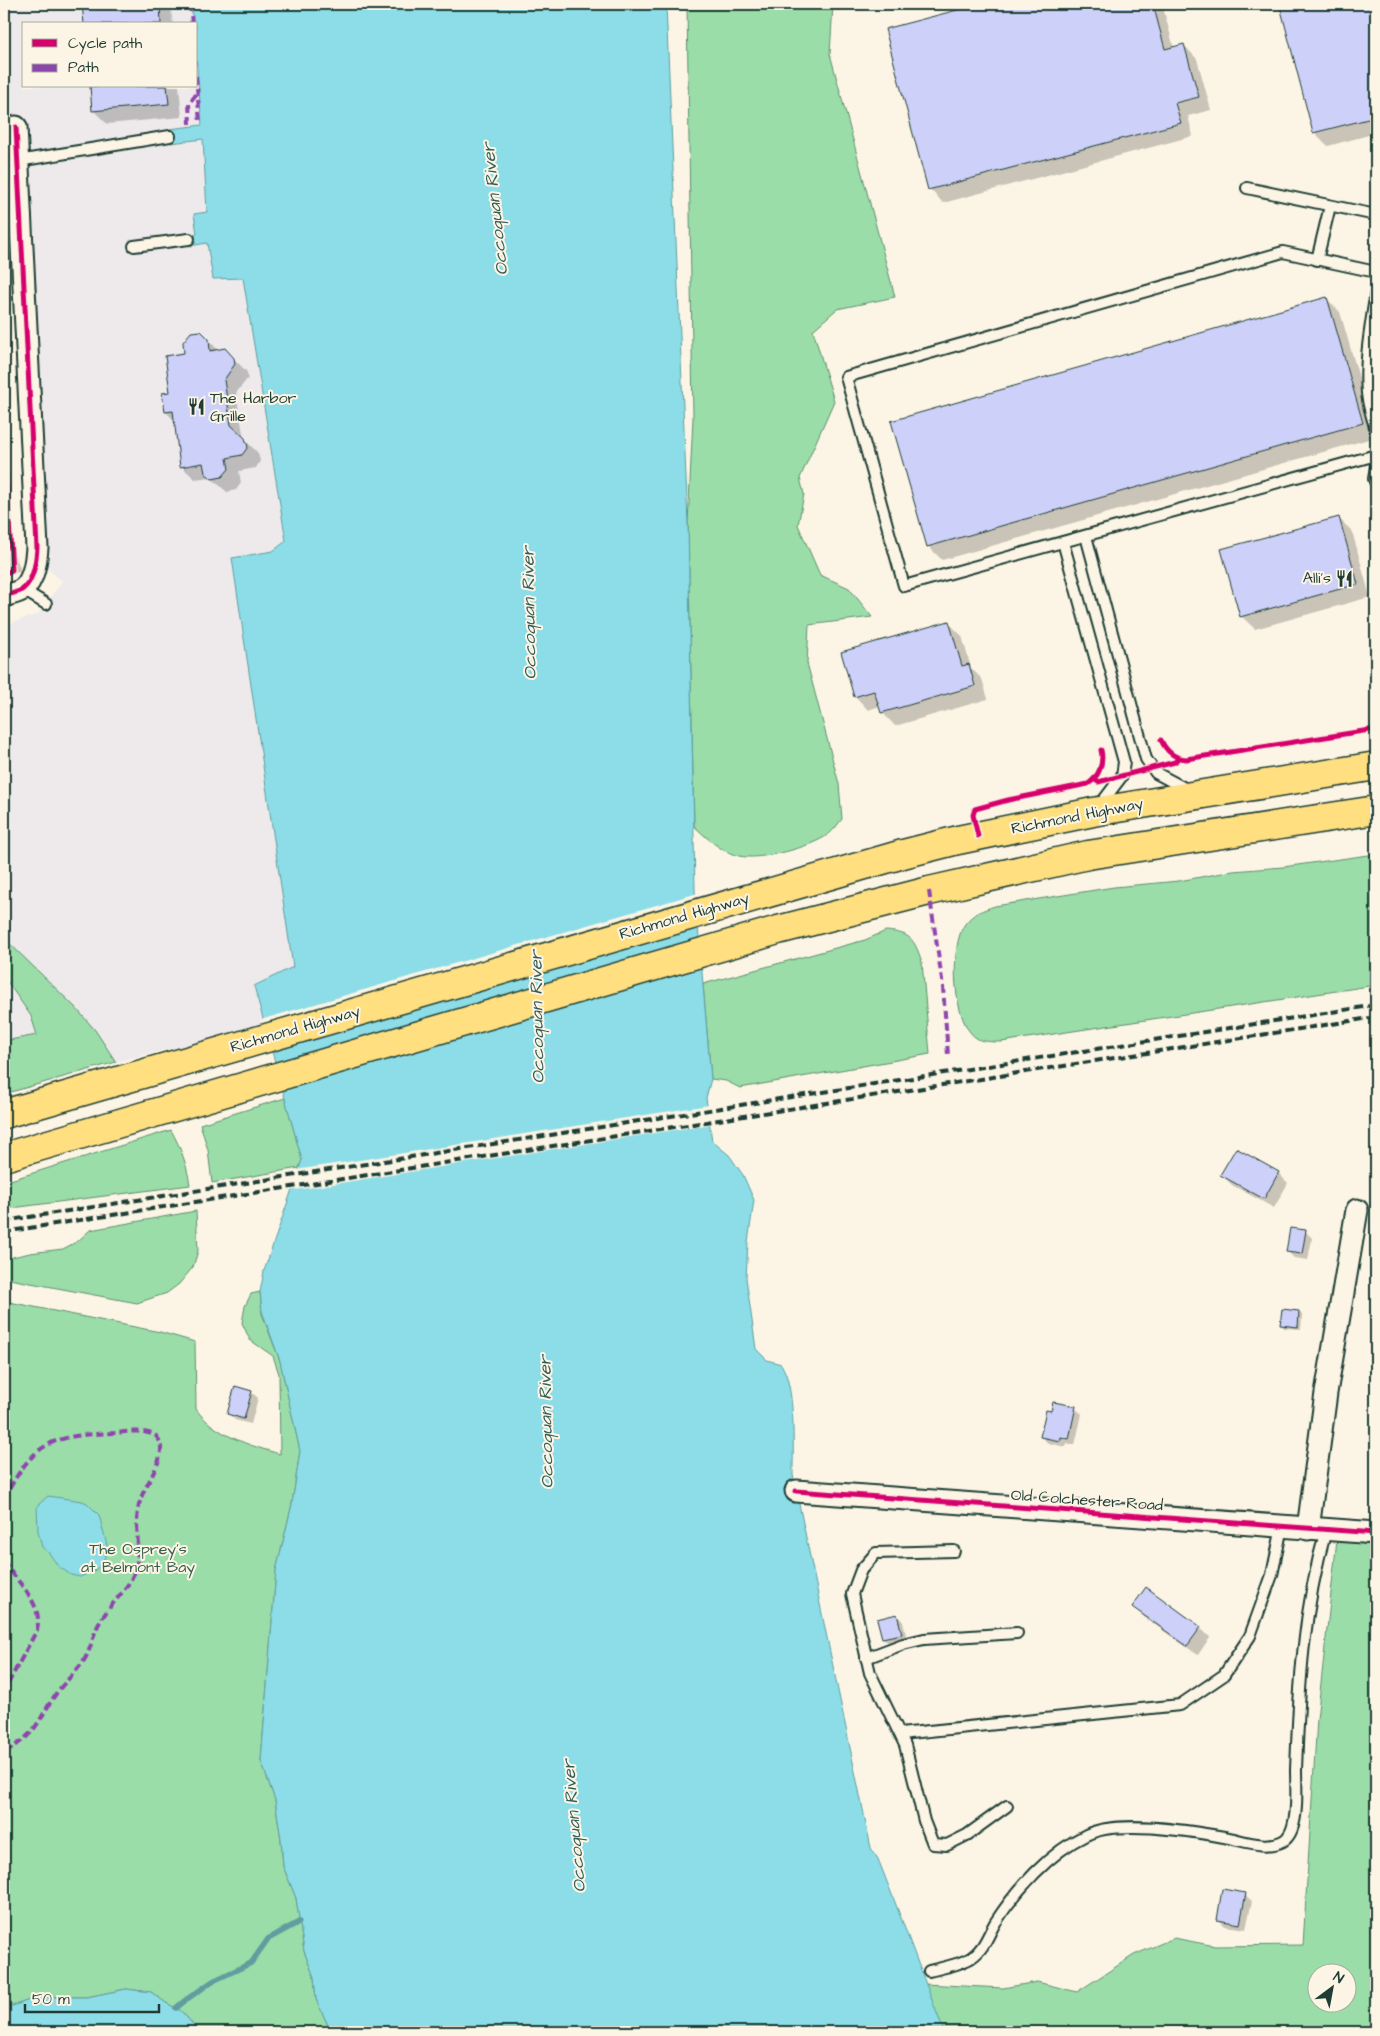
<svg xmlns="http://www.w3.org/2000/svg" width="1380" height="2036" font-family="'Architects Daughter',sans-serif">
<rect width="100%" height="100%" fill="#fcf5e5"/>
<filter id="ink" filterUnits="userSpaceOnUse"><feTurbulence type="fractalNoise" baseFrequency=".02" numOctaves="2"/><feDisplacementMap in="SourceGraphic" scale="10" xChannelSelector="R" yChannelSelector="G"/><feConvolveMatrix kernelMatrix="1 2 1 2 8 2 1 2 1" color-interpolation-filters="sRGB"/></filter>
<g filter="url(#ink)">
<polygon fill="#eeeaeb" points="4,4 191,4 193,24 24,24 24,86 196,86 196,57 202,125 169,129 172,143 203,138 207,213 190,246 207,243 213,279 243,278 286,542 273,551 232,559 293,967 264,1026 116,1062 4,1094 4,625 38,614 62,581 46,568 29,151 4,130"/>
<g fill="#9bdda8" stroke="#5d8d6e" fill-rule="evenodd">
<path d="M687,4h146l-3,50 65,243 -58,12 -24,21 21,71 -34,77 4,16 -6,31 22,50 29,13 23,29 -63,8 -2,38 32,121 3,35c-4,5 -8,11 -13,15 -17,13 -69,27 -90,22 -18,-4 -32,-18 -45,-30l-6,-302 5,-106z"/>
<path d="M1376,854v131l-375,57c-6,0 -17,0 -23,-3 -26,-13 -29,-94 -13,-115 8,-11 18,-14 30,-18l119,-19 65,-6 54,-10 50,-4z"/>
<path d="M886,931c25,2 28,8 36,31l8,92 -190,34 -14,-7 -15,-2 -8,-95 162,-44z"/>
<polygon points="4,938 75,1007 95,1030 116,1062 4,1094 4,1041 37,1035 31,1016 4,977"/>
<polygon points="285,1098 302,1160 299,1168 212,1183 208,1150 200,1124"/>
<path d="M171,1130c10,18 16,35 19,55l-186,24v-27z"/>
<polygon points="196,1211 198,1251 193,1267 179,1284 167,1293 137,1303 4,1278 4,1259 30,1253 63,1249 78,1241 90,1230"/>
<path d="M260,1292l2,22 18,47 20,90 -8,53 -16,67 -15,190 14,39 6,39 2,27 13,32 8,53 10,26 2,22 15,33h-131l-19,-21 -15,-8 -15,-11 -25,-3 -39,8h-49l-34,12v-708l156,31 35,10 1,67c18,26 55,37 84,45l-1,-80 -6,-18 -23,-16 -8,-17 3,-17 6,-12z"/>
<path d="M1337,1539l39,2v491h-432l-20,-48 79,4 34,-6 40,10 57,-37 40,-17 41,8 88,-1 14,-226zM1318,1974h30v30h-30z"/>
</g>
<g fill="#8cdde7" stroke="#609d9f">
<path d="M191,4h475l22,520 7,366 16,189 -5,19 6,43 17,14 14,20 11,25 -6,42 -2,36 10,71 11,11 14,4c15,22 12,83 12,111l78,373 7,11 20,51 46,122h-613l-15,-33 -2,-22 -10,-26 -8,-53 -13,-32 -2,-27 -6,-39 -14,-39 15,-190 16,-67 8,-53 -20,-90 -18,-50 -2,-19 4,-21 38,-111 -48,-174 39,-19 -61,-409 41,-7 13,-10 -43,-263 -30,1 -6,-36 -17,3 -1,-10 8,-2 -3,-20 13,-2 -4,-73 -32,4 -2,-14 33,-4 -6,-68v-33h-3z"/>
<polygon points="48,1496 82,1501 87,1503 99,1515 107,1545 105,1557 100,1566 94,1571 80,1577 71,1575 58,1566 49,1553 42,1547 38,1531 37,1506"/>
<polygon points="126,1989 151,1992 166,2003 181,2011 200,2032 4,2032 4,2009 38,1997 87,1997"/>
</g>
<g fill="#fcf5e5">
<polygon points="698,893 701,926 269,1051 260,1020"/>
<polygon points="709,1105 712,1124 289,1191 296,1170"/>
</g>
<g fill="#0003">
<polygon points="83,4 170,4 173,24 85,24"/>
<polygon points="985,4 1162,4 1174,48 1184,45 1197,59 1211,110 1188,116 1193,136 943,203 930,189 886,30"/>
<polygon points="1293,4 1376,4 1376,133 1328,146 1315,133 1282,7"/>
<polygon points="91,86 179,86 182,117 107,124 93,110"/>
<polygon points="1327,299 1340,312 1376,437 942,560 928,546"/>
<polygon points="201,332 219,351 225,350 247,372 248,378 236,393 244,439 258,453 260,461 256,468 239,471 241,483 236,490 227,492 210,477 195,479 181,466 175,421 166,412 185,354"/>
<polygon points="1338,518 1352,531 1370,597 1255,629 1241,616"/>
<polygon points="4,538 12,546 21,571 4,577"/>
<polygon points="949,623 962,636 971,668 982,679 988,699 895,726 882,712 880,706 868,710 855,696"/>
<polygon points="1236,1150 1278,1173 1288,1183 1274,1208 1232,1185 1222,1175"/>
<polygon points="1305,1231 1312,1238 1308,1260 1294,1258 1287,1251"/>
<polygon points="1299,1312 1302,1315 1301,1329 1284,1328 1282,1325"/>
<polygon points="251,1392 258,1398 251,1424 235,1420 229,1414"/>
<polygon points="1075,1408 1082,1414 1075,1445 1067,1443 1066,1447 1048,1443 1041,1437 1052,1413"/>
<polygon points="1134,1607 1200,1628 1210,1637 1198,1655 1144,1617"/>
<polygon points="897,1615 903,1622 907,1640 890,1644 883,1638 879,1619"/>
<polygon points="1245,1895 1252,1901 1246,1929 1225,1926 1218,1919"/>
</g>
<g fill="none" stroke-linecap="round" stroke-linejoin="round">
<polyline stroke="#609d9f" stroke-width="5.5" points="176,2008 187,1999 213,1981 251,1963 268,1939 299,1922"/>
</g>
<g fill="#cdd0f9" stroke="#1f3d34">
<polygon points="82,4 160,4 161,24 84,24"/>
<polygon points="980,4 1153,4 1165,49 1184,44 1199,97 1175,103 1181,123 928,190 885,29"/>
<polygon points="1288,4 1376,4 1376,117 1313,133 1280,6"/>
<polygon points="90,86 167,86 169,104 92,111"/>
<polygon points="1327,297 1363,423 927,547 891,421"/>
<polygon points="201,331 209,339 210,351 225,348 234,358 235,364 224,380 231,425 245,438 248,447 242,455 227,458 229,469 222,477 212,479 205,473 203,463 180,467 173,411 165,412 162,393 170,392 165,356 184,353 183,342 191,332"/>
<polygon points="1339,517 1358,584 1240,617 1221,549"/>
<polygon points="949,621 962,666 969,664 975,686 881,713 874,691 854,697 841,652"/>
<polygon points="1236,1148 1279,1172 1264,1199 1220,1175"/>
<polygon points="1290,1228 1306,1230 1302,1254 1286,1252"/>
<polygon points="1282,1309 1299,1311 1298,1327 1280,1325"/>
<polygon points="235,1386 252,1391 244,1419 227,1414"/>
<polygon points="1053,1402 1076,1406 1069,1439 1061,1437 1060,1441 1040,1437 1046,1410 1051,1411"/>
<polygon points="1146,1587 1201,1627 1187,1646 1132,1607"/>
<polygon points="897,1614 902,1634 882,1638 877,1619"/>
<polygon points="1222,1889 1246,1893 1240,1924 1217,1920"/>
</g>
<g fill="none" stroke-linecap="round" stroke-linejoin="round">
<defs>
<g id="lane">
<polyline points="18,161 170,136"/>
<polyline points="1247,188 1376,215"/>
<polyline points="134,246 189,239"/>
<polyline points="1317,260 1330,206"/>
<polyline points="1376,272 1283,252 846,377 904,586 1376,455"/>
<path d="M1376,291c-5,34 -12,68 -9,102 1,13 6,26 9,38"/>
<polyline points="1376,466 1374,479 1376,483"/>
<polyline points="1086,536 1146,759 1156,773 1188,790"/>
<polyline points="1063,542 1124,762 1122,776 1100,805"/>
<polyline points="23,590 46,604"/>
<polyline points="954,1551 876,1553 861,1570 852,1594 870,1673 905,1745 924,1821 933,1844 947,1845 967,1835 1007,1806"/>
<polyline points="866,1658 903,1644 924,1639 1017,1633"/>
<polyline points="900,1734 1180,1705 1224,1675 1250,1636 1272,1575 1282,1527"/>
<path d="M929,1971c12,-3 34,-7 43,-14 12,-8 16,-22 23,-34 21,-33 55,-71 91,-88 31,-16 104,-4 138,2 18,3 42,13 59,4 17,-9 13,-54 13,-71 3,-83 7,-160 30,-240"/>
</g>
<g id="street">
<path d="M4,596c5,-2 14,-3 19,-7 11,-9 13,-28 14,-41l-21,-421"/>
<polyline points="796,1491 1376,1533"/>
<polyline points="1308,1529 1326,1393 1357,1210"/>
</g>
<g id="primary">
<polyline points="4,1114 903,854 958,840 1093,812 1376,766"/>
<polyline points="4,1157 778,930 929,891 1088,855 1376,810"/>
</g>
</defs>
<use href="#lane" stroke="#1f3d34" stroke-width="14"/>
<use href="#street" stroke="#1f3d34" stroke-width="25"/>
<use href="#primary" stroke="#1f3d34" stroke-width="31"/>
<use href="#lane" stroke="#fcf5e5" stroke-width="10"/>
<use href="#street" stroke="#fcf5e5" stroke-width="21"/>
<use href="#primary" stroke="#ffdf80" stroke-width="28"/>
<g stroke="#1f3d34" stroke-width="4" stroke-dasharray="8 4" stroke-linecap="butt">
<polyline points="4,1221 1376,1005"/>
<polyline points="4,1232 1376,1017"/>
</g>
<g stroke="#8e44ad" stroke-width="4" stroke-dasharray="8 4" stroke-linecap="butt">
<polyline points="190,4 192,24"/>
<polyline points="196,63 197,63"/>
<polyline points="196,76 200,123"/>
<polyline points="190,124 189,103 198,92"/>
<polyline points="929,891 943,987 948,1055"/>
<path d="M4,1499c29,-57 48,-64 110,-66 14,-1 30,-4 42,3 16,16 -11,47 -16,65 -7,23 2,47 -5,69 -6,19 -24,33 -34,50 -7,11 -9,24 -14,35 -7,14 -20,24 -29,36 -21,29 -19,43 -54,61"/>
<path d="M4,1561c12,21 40,42 33,69l-33,61"/>
</g>
<defs>
<g id="cycleway">
<polyline points="4,438 12,570 4,574"/>
<path d="M4,596c5,-2 14,-3 19,-7 11,-9 13,-28 14,-41l-21,-421"/>
<path d="M1161,740c5,11 13,18 25,19l190,-30"/>
<polyline points="1094,779 1098,782 1175,762 1178,758"/>
<path d="M978,836l-5,-21 2,-6 33,-9 80,-16c11,-7 16,-21 13,-34"/>
<polyline points="796,1491 1376,1533"/>
</g>
</defs>
<use href="#cycleway" stroke="#fcf5e5" stroke-width="8"/>
<use href="#cycleway" stroke="#d6006c" stroke-width="5"/>
</g>
</g>
<defs>
<symbol id="restaurant-bare" viewBox="-9 -9 18 18"><path d="M-5-6h1v4h1v-4h1v4h1v-4h1v5L-1.5 .5V6h-2V.5L-5-1ZM5-6V6H3V1.5H1.5Q1.5-4 5-6Z" fill="#1f3d34" stroke="#fcf5e5" stroke-width="2.5" paint-order="stroke"/></symbol>
</defs>
<g fill-rule="evenodd">
<use href="#restaurant-bare" x="184" y="394" width="25" height="25"/>
<use href="#restaurant-bare" x="1332" y="566" width="25" height="25"/>
</g>
<g text-anchor="middle" dominant-baseline="central" stroke-width="4" stroke-linejoin="round" paint-order="stroke">
<g font-size="16" fill="#1f3d34" stroke="#fcf5e5" text-anchor="start">
<text x="210" y="398">The Harbor<tspan x="210" dy="18">Grille</tspan></text>
<text x="1331" y="578" text-anchor="end">Alli's</text>
</g>
<g font-size="16" fill="#1f3d34" stroke="#fcf5e5">
<text transform="translate(1077 816) rotate(-11)">Richmond Highway</text>
<text transform="translate(684 916) rotate(-16)">Richmond Highway</text>
<text transform="translate(295 1029) rotate(-16)">Richmond Highway</text>
<text transform="translate(1087 1500) rotate(4)">Old Colchester Road</text>
</g>
<g font-size="16" fill="#385d4b" stroke="#fcf5e5">
<text x="138" y="1549">The Osprey's<tspan x="138" dy="18">at Belmont Bay</tspan></text>
</g>
<g font-size="18" font-style="italic" fill="#355d58" stroke="#fcf5e5">
<text transform="translate(495 209) rotate(-96)">Occoquan River</text>
<text transform="translate(529 613) rotate(-91)">Occoquan River</text>
<text transform="translate(537 1017) rotate(-91)">Occoquan River</text>
<text transform="translate(546 1422) rotate(-91)">Occoquan River</text>
<text transform="translate(574 1826) rotate(-95)">Occoquan River</text>
</g>
</g>
<rect width="1380" height="2036" fill="none" stroke="#fcf5e5" stroke-width="20"/>
<rect x="10" y="10" width="1360" height="2016" fill="none" stroke="#1f3d34" stroke-width="2" filter="url(#ink)"/>
<rect x="22" y="22" width="175" height="65" fill="#fcf5e5" stroke="#a4ab9e"/>
<rect x="32" y="39" width="25" height="8" fill="#d6006c" stroke="#a4ab9e"/>
<text x="68" y="48" font-size="15" fill="#1f3d34">Cycle path</text>
<rect x="32" y="64" width="25" height="8" fill="#8e44ad" stroke="#a4ab9e"/>
<text x="68" y="72" font-size="15" fill="#1f3d34">Path</text>
<g transform="translate(1332 1988) rotate(32)"><circle r="24" fill="#fcf5e5" stroke="#a4ab9e"/>
<path d="M0-4L9 19L0 12L-9 19Z" fill="#1f3d34"/>
<text y="-8" font-size="14" font-weight="bold" text-anchor="middle" fill="#1f3d34">N</text>
</g>
<path d="M25 2004v8h134v-8" fill="none" stroke="#1f3d34" stroke-width="2.5"/>
<text x="32" y="2004" font-size="15" fill="#1f3d34" stroke="#fcf5e5" stroke-width="4" paint-order="stroke">50 m</text>
</svg>
